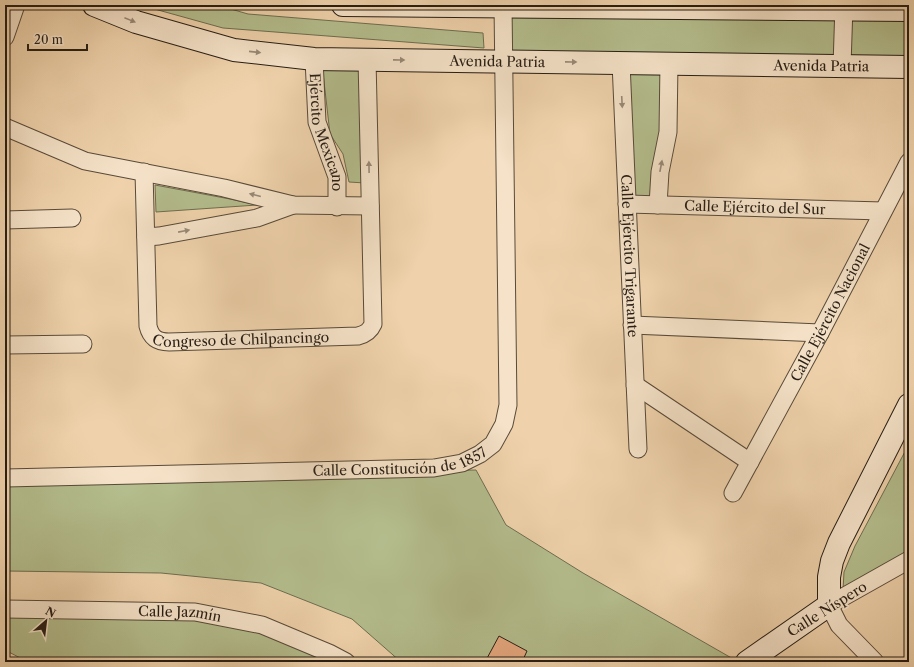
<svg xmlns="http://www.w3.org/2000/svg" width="914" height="667" font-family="'Libre Caslon Text',serif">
<rect width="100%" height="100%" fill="#efd2ab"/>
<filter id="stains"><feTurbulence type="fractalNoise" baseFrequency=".005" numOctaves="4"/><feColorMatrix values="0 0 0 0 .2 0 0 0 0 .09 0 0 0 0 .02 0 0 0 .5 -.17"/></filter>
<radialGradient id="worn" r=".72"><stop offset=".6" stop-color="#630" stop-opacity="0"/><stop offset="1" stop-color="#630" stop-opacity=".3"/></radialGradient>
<g fill="#b4bd8d" stroke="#6d6d51">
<polygon points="140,5 217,5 248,14 483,33 484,48 223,28"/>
<polygon points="509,7 838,9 842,66 511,55"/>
<polygon points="850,10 909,10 909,63 849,61"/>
<polygon points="621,63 669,63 658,205 627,204"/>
<polygon points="322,64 360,64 365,183 349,182 343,154 330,134"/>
<polygon points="155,185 230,199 257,205 156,212"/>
<polygon points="909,444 909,554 843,590 844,572 855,546"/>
<polygon points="476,470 506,525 583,573 735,660 733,662 401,662 352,619 261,583 161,573 5,571 5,478"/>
<polygon points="5,608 262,625 343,662 28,662 5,650"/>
</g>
<polygon fill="#e6a87f" stroke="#261d15" points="499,636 527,651 522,662 485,662"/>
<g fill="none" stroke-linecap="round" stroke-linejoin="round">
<defs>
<g id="street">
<polyline points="5,37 16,5"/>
<path id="s1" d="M314,59l3,63 20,55v30"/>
<path id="s2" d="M621,63l17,386"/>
<polyline points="842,66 844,5"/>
<polyline points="5,127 85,161 224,188 293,205 370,206"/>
<path id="s3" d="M144,172l4,154c3,12 9,16 21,16l189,-6c8,-2 12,-5 15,-12l-6,-265"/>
<path id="s4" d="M627,204l256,7"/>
<polyline points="658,205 660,172 668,132 669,63"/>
<polyline points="5,220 72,218"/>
<polyline points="146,237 159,236 257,218 293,205"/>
<polyline points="632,325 820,333"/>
<polyline points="5,345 83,344"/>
<polyline points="635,385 750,462"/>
<path id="s5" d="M5,478l429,-10 28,-5 18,-9 13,-10 11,-20 4,-19 -5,-400"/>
<path id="s6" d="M733,493l87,-160 89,-171"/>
<path id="s7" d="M5,609l190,3 67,13 67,28 17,9"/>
<polyline points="875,662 839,625 829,605 909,560"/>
</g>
<g id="secondary">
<path id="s8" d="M94,5l42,17 98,28 80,9 595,8"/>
<polyline points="343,5 909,10"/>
<polyline points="747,662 829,605 829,577 832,561 839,543 909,405"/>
</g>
</defs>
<use href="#street" stroke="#584a3a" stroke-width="19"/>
<use href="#secondary" stroke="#261d15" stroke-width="24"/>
<use href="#street" stroke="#f5e2c8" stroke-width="17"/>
<use href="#secondary" stroke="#f5e2c8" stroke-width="22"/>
</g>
<defs><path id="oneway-solid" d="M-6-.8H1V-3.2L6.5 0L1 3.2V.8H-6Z"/></defs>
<g fill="#988977">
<use href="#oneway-solid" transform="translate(130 20) rotate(22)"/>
<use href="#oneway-solid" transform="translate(255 52) rotate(6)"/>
<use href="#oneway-solid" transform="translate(399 60) rotate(1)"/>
<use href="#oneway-solid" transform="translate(571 62) rotate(1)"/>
<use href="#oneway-solid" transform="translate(622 102) rotate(87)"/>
<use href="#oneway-solid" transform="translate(661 166) rotate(-79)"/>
<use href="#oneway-solid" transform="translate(369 167) rotate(-91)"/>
<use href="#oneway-solid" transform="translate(255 195) rotate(-166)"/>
<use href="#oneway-solid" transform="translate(184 231) rotate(-11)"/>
</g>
<g text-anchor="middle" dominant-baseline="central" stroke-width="3.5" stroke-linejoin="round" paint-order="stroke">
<g font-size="14" fill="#261d15" stroke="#f5e2c8">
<text stroke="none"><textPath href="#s8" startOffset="411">Avenida Patria</textPath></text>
<text stroke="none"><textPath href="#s8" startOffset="735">Avenida Patria</textPath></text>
<text stroke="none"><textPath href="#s1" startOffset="75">Ejército Mexicano</textPath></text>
<text stroke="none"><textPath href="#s4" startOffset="128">Calle Ejército del Sur</textPath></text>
<text stroke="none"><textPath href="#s2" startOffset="193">Calle Ejército Trigarante</textPath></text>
<text stroke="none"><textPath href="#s6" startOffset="205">Calle Ejército Nacional</textPath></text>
<text stroke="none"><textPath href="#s3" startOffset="255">Congreso de Chilpancingo</textPath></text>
<text stroke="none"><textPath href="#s5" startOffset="396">Calle Constitución de 1857</textPath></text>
<text transform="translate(827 609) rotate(-32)">Calle Níspero</text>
<text stroke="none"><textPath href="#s7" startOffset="175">Calle Jazmín</textPath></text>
</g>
</g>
<rect width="914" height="667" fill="none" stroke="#efd2ab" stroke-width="20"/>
<rect x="6" y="6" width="902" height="655" fill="none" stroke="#261d15" stroke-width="2"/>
<rect x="10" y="10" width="894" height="647" fill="none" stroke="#261d15"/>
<g transform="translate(46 621) rotate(28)" stroke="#f5e2c8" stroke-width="3" paint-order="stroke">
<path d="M0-3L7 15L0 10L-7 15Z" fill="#261d15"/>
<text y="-6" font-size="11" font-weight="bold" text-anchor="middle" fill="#261d15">N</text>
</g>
<path d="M28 44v6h59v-6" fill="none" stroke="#261d15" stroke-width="2"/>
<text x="34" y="44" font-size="12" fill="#261d15" stroke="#f5e2c8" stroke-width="3" paint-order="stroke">20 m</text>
<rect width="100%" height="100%" filter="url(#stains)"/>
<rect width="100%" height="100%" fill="url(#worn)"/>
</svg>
